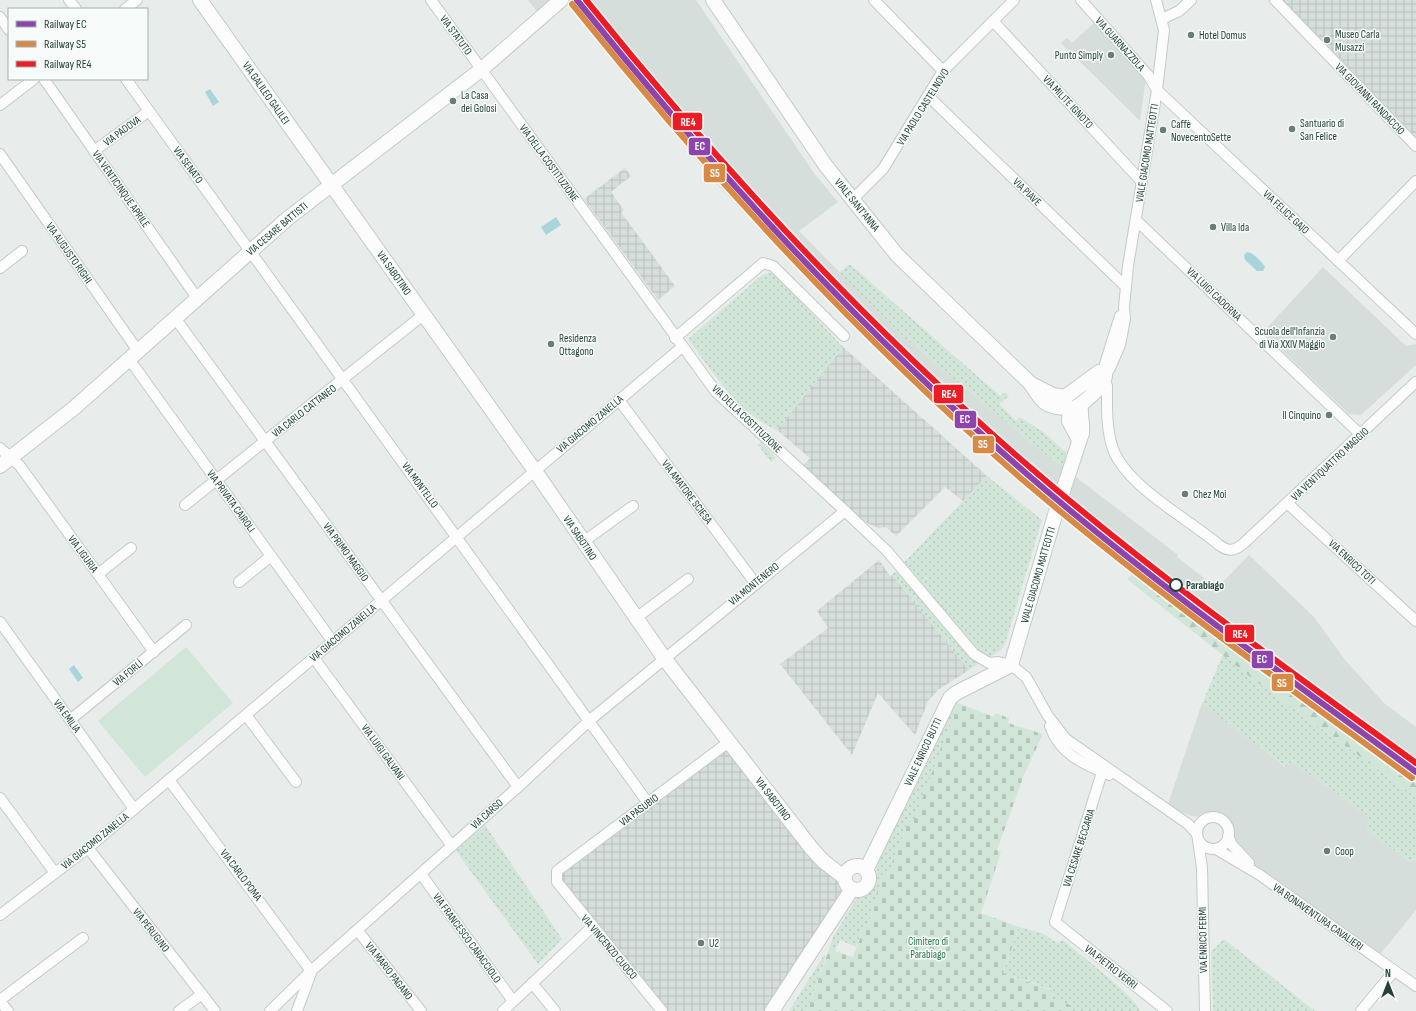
<svg xmlns="http://www.w3.org/2000/svg" width="1416" height="1011" font-family="'Sofia Sans Condensed',sans-serif">
<defs>
<pattern id="industrial-grid" width="8" height="8" patternUnits="userSpaceOnUse"><rect width="8" height="8" fill="#d6dedb"/><path d="M0 4h8M4 0v8" fill="none" stroke="#b8c0bd"/></pattern>
<pattern id="grass-dots" width="8" height="8" patternUnits="userSpaceOnUse"><rect width="8" height="8" fill="#d1e6d8"/><path d="M2 2h.1M6 6h.1" fill="none" stroke="#b3c6ba" stroke-width="1.8" stroke-linecap="round"/></pattern>
<pattern id="forest-firs" width="22" height="20" patternUnits="userSpaceOnUse"><rect width="22" height="20" fill="#d1e6d8"/><path d="M5 1l3.5 6h-7zM16 11l3.5 6h-7z" fill="#b3c6ba"/></pattern>
<pattern id="cemetery-stones" width="16" height="16" patternUnits="userSpaceOnUse"><rect width="16" height="16" fill="#d1e6d8"/><path d="M2 7V4a2 2 0 0 1 4 0v3zM10 15v-3a2 2 0 0 1 4 0v3z" fill="#b3c6ba"/></pattern>
</defs>
<rect width="100%" height="100%" fill="#e8edeb"/>
<g fill="#d6dedb">
<polygon points="528,0 557,0 540,15"/>
<polygon points="568,0 696,0 814,173 838,202 799,231 905,338 1046,455 1063,467 1052,500 861,335 813,283 713,180"/>
<polygon points="1095,22 1146,78 1140,121 1061,43 1067,38 1072,43"/>
<polygon points="1323,267 1406,346 1416,344 1416,365 1361,415 1349,414 1263,332"/>
<polygon points="1073,475 1164,544 1178,555 1177,557 1217,588 1249,555 1314,617 1346,661 1384,703 1416,727 1416,778 1113,556 1065,515 1063,509"/>
<polygon points="1202,703 1286,767 1291,761 1366,814 1370,823 1367,830 1410,862 1413,859 1416,861 1416,910 1378,957 1262,875 1235,847 1230,836 1228,823 1222,818 1213,815 1200,817 1191,816 1167,807"/>
</g>
<g fill="url(#industrial-grid)">
<polygon points="1282,0 1416,0 1416,137 1408,129"/>
<polygon points="625,168 631,176 611,192 624,210 621,212 675,286 658,300 584,199"/>
<polygon points="843,347 987,476 963,501 945,487 896,536 886,527 878,528 865,522 803,466 810,458 777,430"/>
<polygon points="879,560 890,576 892,575 969,670 938,690 928,701 915,735 878,693 852,755 780,664 828,628 817,611"/>
<polygon points="729,744 847,888 771,1011 665,1011 558,882 559,872"/>
</g>
<g fill="url(#grass-dots)">
<polygon points="848,265 851,265 1000,396 1005,392 1009,396 999,404 1016,421 1020,417 1043,432 1067,453 1063,467 1046,455 905,338 840,273"/>
<path d="M773,272l70,75 -66,83c-39,-16 -64,-58 -89,-91l74,-64z"/>
<polygon points="761,442 776,458 771,462 758,445"/>
<polygon points="987,476 1042,520 1005,644 1001,650 969,670 892,575"/>
<polygon points="1223,654 1254,680 1416,797 1416,861 1413,859 1410,862 1367,830 1370,823 1366,814 1291,761 1287,767 1202,704"/>
<polygon points="954,702 958,703 913,824 908,822 888,874 883,873 868,925 865,924 856,947 840,940 835,951 829,949 833,937 858,896 871,886 877,873 876,862"/>
<polygon points="485,825 562,939 538,964 456,851"/>
<path d="M1019,927l23,6 15,10 6,-3c14,12 73,57 77,71h-73l2,-6 -19,-7 3,-8 -50,-17z"/>
<polygon points="1224,939 1315,1011 1213,1011 1211,952"/>
<polygon points="824,955 826,956 807,1011 789,1011"/>
</g>
<polygon fill="url(#forest-firs)" points="1134,572 1257,662 1257,669 1416,783 1416,797 1254,680 1127,579"/>
<polygon fill="url(#cemetery-stones)" points="958,703 994,717 995,713 1009,718 1008,723 1043,734 1024,775 997,850 1001,852 981,913 1019,927 1003,973 1053,991 1050,998 1070,1005 1067,1011 807,1011 829,949 853,957 865,924 868,924 883,872 888,874 908,821 913,823"/>
<polygon fill="#d1e6d8" points="186,647 233,703 145,777 98,721"/>
<g fill="#a9d4db">
<polygon points="210,89 219,102 213,106 205,92"/>
<polygon points="556,217 561,225 546,235 541,227"/>
<path d="M1247,252c7,1 14,9 18,15l-2,4h-6l-12,-11 -1,-5z"/>
<polygon points="74,665 83,678 78,682 69,669"/>
</g>
<g fill="none" stroke-linecap="round" stroke-linejoin="round">
<defs>
<g id="street">
<polyline points="69,0 76,9"/>
<polyline points="431,0 716,392 845,511 887,551 974,654 989,663 998,662 1011,665 1026,677 1048,716 1066,739 1188,824 1197,834"/>
<polyline points="874,0 943,71"/>
<polyline points="1081,0 1148,75 1157,90 1416,334"/>
<polyline points="1275,0 1416,146"/>
<polyline points="125,9 137,0"/>
<polyline points="0,17 9,30"/>
<polyline points="1162,19 1179,11 1191,0"/>
<polyline points="993,21 1142,182"/>
<polyline points="44,79 197,298"/>
<polyline points="126,79 648,803"/>
<polyline points="928,96 1126,287"/>
<polyline points="0,105 34,79"/>
<polyline points="94,151 149,111"/>
<polyline points="0,154 138,351"/>
<polyline points="852,200 883,169 943,71 1014,0"/>
<polyline points="1136,220 1361,435"/>
<polyline points="1338,261 1416,181"/>
<polyline points="0,268 22,251"/>
<polyline points="175,318 518,787"/>
<polyline points="675,338 763,263 773,266 844,336"/>
<polyline points="129,359 333,642"/>
<polyline points="1105,364 1120,316"/>
<polyline points="1105,376 1110,368 1120,345 1125,319 1124,307 1128,266 1157,90 1164,30 1156,0"/>
<path d="M1104,380l3,6c0,20 -1,43 6,63 14,38 76,70 106,96 10,7 15,6 24,-1l173,-162"/>
<polyline points="619,400 755,583"/>
<polyline points="0,448 20,466 154,652"/>
<polyline points="1287,503 1416,621"/>
<polyline points="185,505 423,315"/>
<polyline points="583,542 633,506"/>
<polyline points="98,574 131,548"/>
<polyline points="239,582 271,556"/>
<polyline points="636,618 688,579"/>
<polyline points="0,622 134,809"/>
<polyline points="314,658 452,846"/>
<polyline points="246,715 296,782"/>
<polyline points="70,720 186,625"/>
<path d="M1050,726c9,28 34,38 59,49"/>
<polyline points="1104,766 1055,922 1167,1011"/>
<polyline points="169,780 311,971"/>
<polyline points="0,798 55,873"/>
<circle cx="1213" cy="833" r="16"/>
<polyline points="1228,836 1232,845 1249,863"/>
<polyline points="1198,840 1202,868 1205,1011"/>
<polyline points="88,848 215,1011"/>
<polyline points="1216,849 1260,875 1416,986"/>
<polyline points="421,874 513,1001"/>
<polyline points="0,915 88,848 682,347"/>
<polyline points="358,931 421,1011"/>
<polyline points="532,983 555,1011"/>
<polyline points="0,1000 83,938"/>
<polyline points="0,1001 8,1011"/>
<polyline points="179,1011 202,994"/>
<polyline points="270,1011 311,971 518,787 590,720 845,511"/>
<polyline points="297,1011 311,973"/>
<polyline points="503,1011 592,927"/>
<polyline points="662,1011 557,882 557,871 730,741"/>
<polyline points="1361,1011 1394,971"/>
</g>
<g id="secondary">
<polyline points="200,0 535,471 664,658 812,849 823,861 845,878"/>
<path d="M713,0l113,166 71,89 134,129c11,18 14,23 35,24"/>
<path d="M1099,372l6,4c-1,10 -25,32 -35,33l-4,-1 -2,-7 1,-4z"/>
<polyline points="1031,384 1053,395 1065,397"/>
<polyline points="1070,409 1069,421 1079,440"/>
<polyline points="0,466 74,408 287,219 482,69 561,0"/>
<circle cx="857" cy="878" r="12"/>
<path d="M866,870l84,-172 6,-5 55,-28 44,-150 27,-82c1,-10 -2,-17 -1,-27"/>
<polyline points="772,1011 852,889"/>
</g>
</defs>
<use href="#street" stroke="#c5cac8" stroke-width="12"/>
<use href="#secondary" stroke="#c3cbc8" stroke-width="16"/>
<use href="#street" stroke="#fcfcfc" stroke-width="10"/>
<use href="#secondary" stroke="#fcfcfc" stroke-width="14"/>
<defs>
<path id="rail-1" d="M577,0c137,171 285,332 451,475 123,106 257,201 388,297"/>
<path id="rail-2" d="M572,4c137,171 285,332 451,476 124,106 257,201 389,298"/>
<path id="rail-3" d="M586,0c136,169 282,328 446,469 122,105 254,199 384,294"/>
</defs>
<use href="#rail-1" stroke="#f7fbf9" stroke-width="9"/>
<use href="#rail-2" stroke="#f7fbf9" stroke-width="9"/>
<use href="#rail-3" stroke="#f7fbf9" stroke-width="9"/>
<use href="#rail-1" stroke="#8e44ad" stroke-width="6"/>
<use href="#rail-2" stroke="#d78945" stroke-width="6"/>
<use href="#rail-3" stroke="#ed1c24" stroke-width="6"/>
</g>
<g fill="#697e78" stroke="#f7fbf9" stroke-width="1.5">
<circle cx="1191" cy="35" r="4"/>
<circle cx="1327" cy="40" r="4"/>
<circle cx="1111" cy="55" r="4"/>
<circle cx="453" cy="101" r="4"/>
<circle cx="1292" cy="129" r="4"/>
<circle cx="1163" cy="130" r="4"/>
<circle cx="1213" cy="227" r="4"/>
<circle cx="1333" cy="337" r="4"/>
<circle cx="551" cy="344" r="4"/>
<circle cx="1329" cy="415" r="4"/>
<circle cx="1185" cy="494" r="4"/>
<circle cx="1327" cy="851" r="4"/>
<circle cx="701" cy="943" r="4"/>
</g>
<circle fill="#f7fbf9" stroke="#24423a" stroke-width="2" cx="1176" cy="585" r="6"/>
<g text-anchor="middle" dominant-baseline="central" stroke-width="3" stroke-linejoin="round" paint-order="stroke">
<g font-size="11" fill="#24423a" stroke="#f7fbf9" text-anchor="start">
<text x="1335" y="34">Museo Carla<tspan x="1335" dy="13">Musazzi</tspan></text>
<text x="1199" y="35">Hotel Domus</text>
<text x="1103" y="55" text-anchor="end">Punto Simply</text>
<text x="461" y="95">La Casa<tspan x="461" dy="13">dei Golosi</tspan></text>
<text x="1300" y="123">Santuario di<tspan x="1300" dy="13">San Felice</tspan></text>
<text x="1171" y="124">Caffè<tspan x="1171" dy="13">NovecentoSette</tspan></text>
<text x="1221" y="227">Villa Ida</text>
<text x="1325" y="331" text-anchor="end">Scuola dell'Infanzia<tspan x="1325" dy="13">di Via XXIV Maggio</tspan></text>
<text x="559" y="338">Residenza<tspan x="559" dy="13">Ottagono</tspan></text>
<text x="1321" y="415" text-anchor="end">Il Cinquino</text>
<text x="1193" y="494">Chez Moi</text>
<text x="1335" y="851">Coop</text>
<text x="709" y="943">U2</text>
</g>
<g font-size="11" fill="#24423a" stroke="#f7fbf9">
<text transform="translate(456 35) rotate(54)">VIA STATUTO</text>
<text transform="translate(1120 44) rotate(48)">VIA GUARNAZZOLA</text>
<text transform="translate(266 93) rotate(55)">VIA GALILEO GALILEI</text>
<text transform="translate(1370 99) rotate(46)">VIA GIOVANNI RANDACCIO</text>
<text transform="translate(1068 102) rotate(47)">VIA MILITE IGNOTO</text>
<text transform="translate(923 107) rotate(-58)">VIA PAOLO CASTELNOVO</text>
<text transform="translate(122 131) rotate(-36)">VIA PADOVA</text>
<text transform="translate(1147 153) rotate(-81)">VIALE GIACOMO MATTEOTTI</text>
<text transform="translate(549 163) rotate(54)">VIA DELLA COSTITUZIONE</text>
<text transform="translate(188 165) rotate(54)">VIA SENATO</text>
<text transform="translate(121 189) rotate(55)">VIA VENTICINQUE APRILE</text>
<text transform="translate(1027 192) rotate(44)">VIA PIAVE</text>
<text transform="translate(857 205) rotate(51)">VIALE SANT'ANNA</text>
<text transform="translate(1286 212) rotate(43)">VIA FELICE GAJO</text>
<text transform="translate(277 229) rotate(-40)">VIA CESARE BATTISTI</text>
<text transform="translate(69 253) rotate(55)">VIA AUGUSTO RIGHI</text>
<text transform="translate(394 273) rotate(55)">VIA SABOTINO</text>
<text transform="translate(1214 294) rotate(44)">VIA LUIGI CADORNA</text>
<text transform="translate(304 411) rotate(-38)">VIA CARLO CATTANEO</text>
<text transform="translate(747 419) rotate(44)">VIA DELLA COSTITUZIONE</text>
<text transform="translate(590 424) rotate(-40)">VIA GIACOMO ZANELLA</text>
<text transform="translate(1330 464) rotate(-43)">VIA VENTIQUATTRO MAGGIO</text>
<text transform="translate(420 485) rotate(54)">VIA MONTELLO</text>
<text transform="translate(687 492) rotate(53)">VIA AMATORE SCIESA</text>
<text transform="translate(231 501) rotate(54)">VIA PRIVATA CAIROLI</text>
<text transform="translate(580 538) rotate(56)">VIA SABOTINO</text>
<text transform="translate(346 552) rotate(54)">VIA PRIMO MAGGIO</text>
<text transform="translate(83 554) rotate(54)">VIA LIGURIA</text>
<text transform="translate(1352 562) rotate(43)">VIA ENRICO TOTI</text>
<text transform="translate(1038 575) rotate(-74)">VIALE GIACOMO MATTEOTTI</text>
<text transform="translate(754 584) rotate(-39)">VIA MONTENERO</text>
<text transform="translate(343 633) rotate(-40)">VIA GIACOMO ZANELLA</text>
<text transform="translate(128 673) rotate(-39)">VIA FORLÌ</text>
<text transform="translate(67 716) rotate(54)">VIA EMILIA</text>
<text transform="translate(383 752) rotate(54)">VIA LUIGI GALVANI</text>
<text transform="translate(923 752) rotate(-65)">VIALE ENRICO BUTTI</text>
<text transform="translate(773 799) rotate(53)">VIA SABOTINO</text>
<text transform="translate(639 810) rotate(-37)">VIA PASUBIO</text>
<text transform="translate(487 814) rotate(-42)">VIA CARSO</text>
<text transform="translate(95 841) rotate(-39)">VIA GIACOMO ZANELLA</text>
<text transform="translate(1079 848) rotate(-72)">VIA CESARE BECCARIA</text>
<text transform="translate(241 875) rotate(53)">VIA CARLO POMA</text>
<text transform="translate(1318 917) rotate(35)">VIA BONAVENTURA CAVALIERI</text>
<text transform="translate(151 930) rotate(52)">VIA PERUGINO</text>
<text transform="translate(467 938) rotate(54)">VIA FRANCESCO CARACCIOLO</text>
<text transform="translate(1203 940) rotate(-91)">VIA ENRICO FERMI</text>
<text transform="translate(609 947) rotate(50)">VIA VINCENZO CUOCO</text>
<text transform="translate(1111 967) rotate(38)">VIA PIETRO VERRI</text>
<text transform="translate(389 971) rotate(52)">VIA MARIO PAGANO</text>
</g>
<g font-size="11" font-weight="bold" fill="#24423a" stroke="#f7fbf9" text-anchor="start">
<text x="1186" y="585">Parabiago</text>
</g>
<g font-size="11" fill="#2d7a4b" stroke="#f7fbf9">
<text x="928" y="941">Cimitero di<tspan x="928" dy="13">Parabiago</tspan></text>
</g>
</g>
<g stroke="#f7fbf9" stroke-width="1.5">
<rect x="672" y="112" width="31" height="19" rx="4" fill="#ed1c24"/>
<rect x="688" y="137" width="23" height="19" rx="4" fill="#8e44ad"/>
<rect x="703" y="163" width="23" height="20" rx="4" fill="#d78945"/>
<rect x="933" y="384" width="31" height="20" rx="4" fill="#ed1c24"/>
<rect x="954" y="410" width="23" height="19" rx="4" fill="#8e44ad"/>
<rect x="972" y="435" width="23" height="19" rx="4" fill="#d78945"/>
<rect x="1224" y="624" width="31" height="19" rx="4" fill="#ed1c24"/>
<rect x="1251" y="650" width="23" height="19" rx="4" fill="#8e44ad"/>
<rect x="1271" y="673" width="23" height="19" rx="4" fill="#d78945"/>
</g>
<g font-size="11" text-anchor="middle" font-weight="bold" fill="#fff">
<text x="688" y="126">RE4</text>
<text x="700" y="150">EC</text>
<text x="715" y="177">S5</text>
<text x="949" y="398">RE4</text>
<text x="965" y="423">EC</text>
<text x="983" y="448">S5</text>
<text x="1240" y="638">RE4</text>
<text x="1262" y="663">EC</text>
<text x="1282" y="687">S5</text>
</g>
<rect x="8" y="8" width="140" height="72" fill="#f7fbf9" stroke="#a3b1ad"/>
<rect x="16" y="21" width="20" height="6" fill="#8e44ad" stroke="#a3b1ad"/>
<text x="44" y="28" font-size="12" fill="#24423a">Railway EC</text>
<rect x="16" y="41" width="20" height="6" fill="#d78945" stroke="#a3b1ad"/>
<text x="44" y="48" font-size="12" fill="#24423a">Railway S5</text>
<rect x="16" y="61" width="20" height="6" fill="#ed1c24" stroke="#a3b1ad"/>
<text x="44" y="68" font-size="12" fill="#24423a">Railway RE4</text>
<g transform="translate(1388 983)" stroke="#f7fbf9" stroke-width="3" paint-order="stroke">
<path d="M0-3L7 15L0 10L-7 15Z" fill="#24423a"/>
<text y="-6" font-size="11" font-weight="bold" text-anchor="middle" fill="#24423a">N</text>
</g>
</svg>
